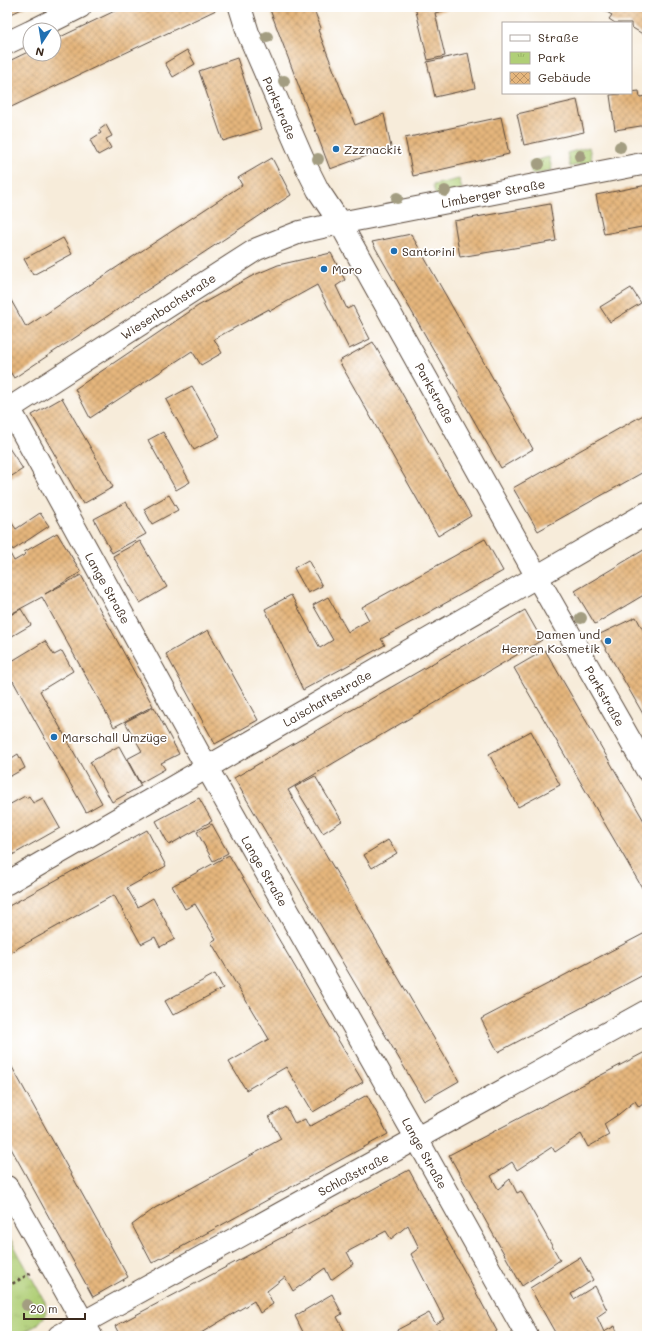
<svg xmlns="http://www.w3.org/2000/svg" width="654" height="1343" font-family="Mali,sans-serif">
<defs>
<pattern id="park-tufts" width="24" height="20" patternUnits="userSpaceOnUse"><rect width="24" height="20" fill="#b0cf77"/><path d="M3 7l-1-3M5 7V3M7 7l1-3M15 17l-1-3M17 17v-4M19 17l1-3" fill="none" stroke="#98b266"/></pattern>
<pattern id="building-cross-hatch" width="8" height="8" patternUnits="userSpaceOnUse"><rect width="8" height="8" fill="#e5b67d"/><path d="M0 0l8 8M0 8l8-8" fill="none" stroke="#bb9466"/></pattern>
</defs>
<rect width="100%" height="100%" fill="#fff"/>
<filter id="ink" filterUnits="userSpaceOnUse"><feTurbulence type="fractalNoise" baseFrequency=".025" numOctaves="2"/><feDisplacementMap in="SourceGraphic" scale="8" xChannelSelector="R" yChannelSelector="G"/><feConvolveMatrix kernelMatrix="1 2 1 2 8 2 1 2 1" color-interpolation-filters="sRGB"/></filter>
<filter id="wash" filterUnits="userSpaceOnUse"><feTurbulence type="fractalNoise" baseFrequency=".012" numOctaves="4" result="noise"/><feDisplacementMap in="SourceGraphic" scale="16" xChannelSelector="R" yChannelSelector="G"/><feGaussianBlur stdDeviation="0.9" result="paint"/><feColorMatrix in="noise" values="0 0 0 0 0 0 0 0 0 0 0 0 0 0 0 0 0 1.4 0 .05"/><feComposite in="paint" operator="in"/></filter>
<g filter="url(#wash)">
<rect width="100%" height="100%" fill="#f7ecda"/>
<g fill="#b0cf77" stroke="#767c4a">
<polygon points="589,147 592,161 570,167 567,153"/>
<polygon points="549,157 552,170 532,174 529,162"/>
<polygon points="459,179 462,189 436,198 433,185"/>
</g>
<polygon fill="url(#park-tufts)" stroke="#767c4a" points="7,1233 45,1302 46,1315 37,1325 17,1336 7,1336"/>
<g id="blocks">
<g fill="url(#building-cross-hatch)">
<polygon points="7,7 26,7 7,16"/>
<polygon points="123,7 215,7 216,10 7,109 7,62 30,51 30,54 54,54 54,40"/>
<polygon points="269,7 313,7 321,28 318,30 355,125 384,114 391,147 330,169"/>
<polygon points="415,7 458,7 435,13 445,56 428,60"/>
<polygon points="598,7 647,7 647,35 646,36 631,27 631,23 615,23 609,19 612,15"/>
<polygon points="187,50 195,64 173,77 165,63"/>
<polygon points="468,53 475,88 435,97 427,62"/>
<polygon points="237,58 261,129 223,141 199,71"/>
<polygon points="639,91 640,97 647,96 647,125 615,130 610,95 631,93 631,92"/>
<polygon points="577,100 584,132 524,145 517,114"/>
<polygon points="501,117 509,154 413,176 405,138"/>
<polygon points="106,125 112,136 106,139 111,148 98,155 90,140 101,133 99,130"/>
<polygon points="272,158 291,195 14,378 7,367 7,293 26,327 242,185 238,178"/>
<polygon points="647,185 647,226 604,234 596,195"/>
<polygon points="550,204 556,241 460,257 454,221"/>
<polygon points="411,234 533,449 501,468 372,242"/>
<polygon points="63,238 72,254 33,275 24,259"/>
<polygon points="331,253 345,280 336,286 347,309 353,306 370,339 349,349 317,285 270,311 269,309 214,339 222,353 201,365 192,351 90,418 75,389 198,306 252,276 278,265"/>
<polygon points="631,288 641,303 610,322 600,307"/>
<polygon points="373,342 471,516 438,536 339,361"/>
<polygon points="192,386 220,436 194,450 166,400"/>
<polygon points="62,398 113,487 83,504 32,415"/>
<polygon points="647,413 647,470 538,531 513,488"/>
<polygon points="163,432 190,482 176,490 148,440"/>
<polygon points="7,445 23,469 7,479"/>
<polygon points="169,495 178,510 152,524 144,509"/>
<polygon points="126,502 146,534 112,553 94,519"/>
<polygon points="40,513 49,526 13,550 7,540 7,516 16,529"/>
<polygon points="57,533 81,572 45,594 81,575 153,706 114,727 42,597 7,616 7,548 14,561 26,554 24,552"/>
<polygon points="485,539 503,571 381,639 385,645 303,690 265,609 291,595 320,648 333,640 313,605 328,597 348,632 369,620 362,607"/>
<polygon points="140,541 167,587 140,603 113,556"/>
<polygon points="647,548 647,593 595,624 575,591"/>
<polygon points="308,560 322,586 308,593 294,568"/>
<polygon points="21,609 31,625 7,639 7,617"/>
<polygon points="525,610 542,640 288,790 459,1081 424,1101 234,778"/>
<polygon points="636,617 647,637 647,721 598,635"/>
<polygon points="208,630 258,720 215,744 166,654"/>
<polygon points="45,641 54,655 62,651 73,671 40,691 102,803 86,812 13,681 7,685 7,664"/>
<polygon points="545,650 647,826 647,890 644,891 514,668"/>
<polygon points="154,707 179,754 161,763 165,769 140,783 127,759 142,751 125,722"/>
<polygon points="531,731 560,785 518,807 489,754"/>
<polygon points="119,746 141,786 112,802 90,762"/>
<polygon points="18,754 25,768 7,778 7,761"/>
<polygon points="315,776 342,821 323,833 295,787"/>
<polygon points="25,796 26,798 29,796 33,803 43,798 60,828 7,858 7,806"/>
<polygon points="199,798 212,821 169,845 156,821"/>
<polygon points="212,824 228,853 213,861 197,832"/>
<polygon points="147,830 166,866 127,888 138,907 153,898 175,939 160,947 155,937 141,944 114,895 7,954 7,907"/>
<polygon points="388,840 397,853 372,868 364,855"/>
<polygon points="229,855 363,1082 313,1112 286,1067 246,1090 229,1062 269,1039 211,942 216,939 195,904 185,909 172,886"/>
<polygon points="647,932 647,973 498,1052 481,1019"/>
<polygon points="215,974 223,988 173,1015 165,1001"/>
<polygon points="647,1051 647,1101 639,1107 635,1101 619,1114 604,1124 609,1135 588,1147 581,1134 555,1152 552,1147 517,1170 512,1162 491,1176 498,1189 510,1179 517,1193 521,1191 560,1260 522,1286 449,1155"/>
<polygon points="7,1058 128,1277 93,1297 7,1141"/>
<polygon points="367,1095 388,1134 152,1263 132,1225 155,1208 281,1139 269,1117 286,1107 295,1124 305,1119 309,1127"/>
<polygon points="409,1170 497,1331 490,1336 455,1336 452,1330 443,1335 439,1329 432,1334 433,1336 399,1336 397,1330 429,1313 436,1324 444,1319 411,1254 419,1248 408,1225 391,1239 386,1231 347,1252 353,1264 331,1280 325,1268 293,1291 285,1277 267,1291 273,1304 260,1313 254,1301 196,1336 120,1336 115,1326"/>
<polygon points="580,1257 593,1280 571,1294 574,1299 595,1286 607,1310 597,1317 604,1332 615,1326 618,1336 557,1336 530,1288"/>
<polygon points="332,1294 342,1314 337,1317 347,1336 305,1336 295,1316"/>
</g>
</g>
</g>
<g filter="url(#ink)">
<use href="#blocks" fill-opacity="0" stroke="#57473a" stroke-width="1"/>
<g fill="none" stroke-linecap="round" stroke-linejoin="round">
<defs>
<g id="street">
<polyline points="240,7 248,33 304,162 318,190 340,223 537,577 647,770"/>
<polyline points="34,30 80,7"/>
<polyline points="7,43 30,32"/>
<polyline points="7,404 207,768 417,1139 527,1336"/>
<polyline points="7,410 257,249 300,232 340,223 647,163"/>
<polyline points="7,883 647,513"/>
<polyline points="7,1187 91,1336"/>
<polyline points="59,1336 647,1011"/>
</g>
</defs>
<use href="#street" stroke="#57473a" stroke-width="24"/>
<polyline stroke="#57473a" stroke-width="2.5" stroke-dasharray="3 3" stroke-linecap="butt" points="7,1286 12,1284 31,1273"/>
<use href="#street" stroke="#fff" stroke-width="22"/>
</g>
<g fill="#a39d81">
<circle cx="267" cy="37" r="6"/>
<circle cx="284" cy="81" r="6"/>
<circle cx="620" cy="147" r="6"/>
<circle cx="580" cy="156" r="6"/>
<circle cx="318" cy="159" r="6"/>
<circle cx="539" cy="164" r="6"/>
<circle cx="445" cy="191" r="6"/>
<circle cx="397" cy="198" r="6"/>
<circle cx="581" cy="618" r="6"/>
<circle cx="27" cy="1305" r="6"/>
</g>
</g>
<g fill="#1f6fb2" stroke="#fff" stroke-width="1.5">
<circle cx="336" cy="149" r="4"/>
<circle cx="394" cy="251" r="4"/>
<circle cx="324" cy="269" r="4"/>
<circle cx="608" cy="641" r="4"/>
<circle cx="54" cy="737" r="4"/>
</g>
<g text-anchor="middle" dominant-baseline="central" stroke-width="3.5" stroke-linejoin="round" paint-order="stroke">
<g font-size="12" fill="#3b2a1e" stroke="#fff">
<text transform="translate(280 108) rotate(67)">Parkstraße</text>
<text transform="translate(493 193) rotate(-11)">Limberger Straße</text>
<text transform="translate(168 306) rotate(-33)">Wiesenbachstraße</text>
<text transform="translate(435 393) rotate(61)">Parkstraße</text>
<text transform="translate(108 588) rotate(61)">Lange Straße</text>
<text transform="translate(605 696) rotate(60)">Parkstraße</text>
<text transform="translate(327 698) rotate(-30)">Laischaftsstraße</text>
<text transform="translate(265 871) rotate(60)">Lange Straße</text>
<text transform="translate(425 1153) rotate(61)">Lange Straße</text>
<text transform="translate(353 1174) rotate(-28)">Schloßstraße</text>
</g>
<g font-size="12" fill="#3b2a1e" stroke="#fff" text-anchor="start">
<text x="344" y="149">Zzznackit</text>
<text x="402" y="251">Santorini</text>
<text x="332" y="269">Moro</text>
<text x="600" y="634" text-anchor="end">Damen und<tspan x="600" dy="14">Herren Kosmetik</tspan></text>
<text x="62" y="737">Marschall Umzüge</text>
</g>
</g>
<rect width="654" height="1343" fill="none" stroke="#fff" stroke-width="24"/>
<rect x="502" y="22" width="130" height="72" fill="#ffffff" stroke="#b1aaa5"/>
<rect x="510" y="35" width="20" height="6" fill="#ffffff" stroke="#b1aaa5"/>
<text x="538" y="42" font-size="12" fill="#3b2a1e">Straße</text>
<rect x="510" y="52" width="20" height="12" fill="url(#park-tufts)" stroke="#b1aaa5"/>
<text x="538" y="62" font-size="12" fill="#3b2a1e">Park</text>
<rect x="510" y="72" width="20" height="12" fill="url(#building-cross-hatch)" stroke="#b1aaa5"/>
<text x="538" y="82" font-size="12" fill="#3b2a1e">Gebäude</text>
<g transform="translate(42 42) rotate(192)"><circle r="19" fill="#ffffff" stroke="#b1aaa5"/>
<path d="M0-3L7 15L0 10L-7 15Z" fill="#1f6fb2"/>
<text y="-6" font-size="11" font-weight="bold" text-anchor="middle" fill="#3b2a1e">N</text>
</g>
<path d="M24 1313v6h61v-6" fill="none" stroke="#3b2a1e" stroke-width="2"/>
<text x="30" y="1313" font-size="12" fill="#3b2a1e" stroke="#ffffff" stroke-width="3" paint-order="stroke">20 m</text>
</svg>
